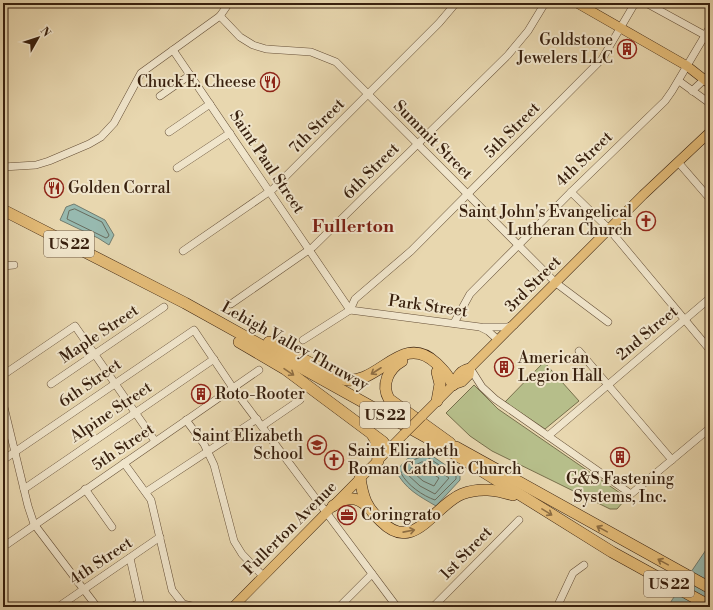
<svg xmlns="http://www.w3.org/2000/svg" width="713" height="610" font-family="'Libre Bodoni',serif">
<rect width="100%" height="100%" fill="#e8d7af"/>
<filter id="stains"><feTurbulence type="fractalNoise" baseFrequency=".005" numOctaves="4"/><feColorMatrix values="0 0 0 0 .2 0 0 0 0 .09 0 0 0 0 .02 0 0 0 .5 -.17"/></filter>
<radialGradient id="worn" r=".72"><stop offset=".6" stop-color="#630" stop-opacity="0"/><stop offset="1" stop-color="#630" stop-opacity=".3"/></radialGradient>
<g fill="#b6be8a" stroke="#776f4c">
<polygon points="544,362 579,401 545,429 505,402"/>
<polygon points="474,385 498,409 623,495 624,501 617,509 610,509 492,451 470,436 446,413"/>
</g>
<g fill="#97b9af" stroke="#717c6f">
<polygon points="74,204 105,220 114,235 109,245 98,238 60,220 66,207"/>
<path d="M420,453h8l32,22v5l-24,26c-17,-10 -31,-17 -40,-35l11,-12z"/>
<polygon points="710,544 710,607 668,607 672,600"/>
</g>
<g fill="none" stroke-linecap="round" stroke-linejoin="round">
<g stroke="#686c5e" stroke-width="1">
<polygon points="75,209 102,222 109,235 108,237 106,238 67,219 69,211"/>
<path d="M421,457h6l29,19v3l-21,21c-12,-4 -28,-15 -34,-27l8,-11z"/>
<polygon points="422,462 426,462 449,478 435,494 420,486 407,474 412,467"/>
<polygon points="424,468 439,478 434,486 423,481 415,474 416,472"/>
</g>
<defs>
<g id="minor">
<polyline points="646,3 710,38"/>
<polyline points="220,16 240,37 253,45 266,49 311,52 336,62 556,283 608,322"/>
<polyline points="173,50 350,310"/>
<polyline points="679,81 708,102"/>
<polyline points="692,91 710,74"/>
<polyline points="160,96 190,75"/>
<polyline points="169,132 210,104"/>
<polyline points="678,162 710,199"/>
<polyline points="3,167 36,165 49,161 89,144 101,137 114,123 141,73 220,16 229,3"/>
<polyline points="177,168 230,133"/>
<polyline points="571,192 609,229 710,350"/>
<polyline points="183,251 273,189 439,23 456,3"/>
<polyline points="3,266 14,265"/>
<polyline points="231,304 313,247 508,55 528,31 545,3"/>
<polyline points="350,310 480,327 488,331 498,340"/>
<polyline points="454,323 470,294 571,192 665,101 672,91 710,27"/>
<polyline points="483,327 507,327 514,325"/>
<polyline points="303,340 350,310 355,299 411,251 602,59 635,3"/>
<polyline points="579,351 672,460"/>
<polyline points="470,368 482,387 495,399 631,494 710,428"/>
<polyline points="3,375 75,326 155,441"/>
<polyline points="51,384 164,307"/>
<polyline points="3,403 28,506 34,524 97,607"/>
<polyline points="186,420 204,444 214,465 234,541 242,554 263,576"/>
<polyline points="262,426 300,400"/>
<polyline points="548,436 710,298"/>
<polyline points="3,460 194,330 233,388 397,607"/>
<polyline points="124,463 151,500 172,590 183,604 196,607"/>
<polyline points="24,489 214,359"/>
<polyline points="85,489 112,527"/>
<polyline points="146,492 257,419"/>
<polyline points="3,547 259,370"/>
<polyline points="130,558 140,603 131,607"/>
<polyline points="58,607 160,537"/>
<polyline points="339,607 372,574"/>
<polyline points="433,607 519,520"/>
<polyline points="557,607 573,573 584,565"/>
</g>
<g id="major">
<polyline points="577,3 687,66 710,84"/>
<path d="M453,385c4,-10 7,-15 17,-17l173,-173 67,-63"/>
<polyline points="422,416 453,385 462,382 469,375 470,368"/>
<polyline points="233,607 404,434"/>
</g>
<g id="highway">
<polyline points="3,210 185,303 442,446 612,552 710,606"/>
<polyline points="239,342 285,369 383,442 389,450"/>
<path d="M269,342l73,37c35,10 59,-49 94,-16 7,7 13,13 17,22"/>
<path d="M402,361c-14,8 -21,24 -13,38l61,44"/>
<polyline points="437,372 440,384 437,401"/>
<polyline points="372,434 376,441 378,461"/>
<polyline points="456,447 710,588"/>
<path d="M360,478c3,20 6,29 21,43 33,34 53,-16 81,-27 18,-7 34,-4 51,1"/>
<path d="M333,506c12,-8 22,-11 34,0"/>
</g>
</defs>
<use href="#minor" stroke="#644e36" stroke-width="8"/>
<use href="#major" stroke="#38200e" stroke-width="10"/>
<use href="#highway" stroke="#38200e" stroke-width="12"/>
<use href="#minor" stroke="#f0e5cb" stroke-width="7"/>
<use href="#major" stroke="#e4bc78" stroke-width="9"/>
<use href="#highway" stroke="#e4bc78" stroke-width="11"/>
<defs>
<polyline id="major-bridge" points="404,434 422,416"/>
</defs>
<use href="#major-bridge" stroke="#38200e" stroke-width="10" stroke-linecap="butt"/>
<use href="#major-bridge" stroke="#e4bc78" stroke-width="9"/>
</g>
<defs><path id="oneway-shaft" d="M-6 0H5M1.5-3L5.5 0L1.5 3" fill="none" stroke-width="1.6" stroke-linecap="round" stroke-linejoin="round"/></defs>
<g stroke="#8e6e43">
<use href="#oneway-shaft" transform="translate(376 371) rotate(147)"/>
<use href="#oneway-shaft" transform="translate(289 372) rotate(34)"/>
<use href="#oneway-shaft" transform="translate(547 512) rotate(32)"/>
<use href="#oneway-shaft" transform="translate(602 529) rotate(-151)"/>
<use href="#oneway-shaft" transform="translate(409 531) rotate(-11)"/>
<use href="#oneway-shaft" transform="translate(663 562) rotate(-151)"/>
</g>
<defs>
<symbol id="building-ring" viewBox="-11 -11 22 22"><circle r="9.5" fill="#f0e5cb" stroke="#8f2418" stroke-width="1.5"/><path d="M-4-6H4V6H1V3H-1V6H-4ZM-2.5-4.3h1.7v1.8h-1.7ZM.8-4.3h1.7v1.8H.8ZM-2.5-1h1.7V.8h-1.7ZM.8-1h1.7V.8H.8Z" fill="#8f2418"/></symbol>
<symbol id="restaurant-ring" viewBox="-11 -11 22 22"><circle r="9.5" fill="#f0e5cb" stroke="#8f2418" stroke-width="1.5"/><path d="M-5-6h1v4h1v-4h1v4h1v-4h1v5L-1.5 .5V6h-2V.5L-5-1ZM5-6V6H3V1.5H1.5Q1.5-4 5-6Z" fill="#8f2418"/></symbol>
<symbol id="church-ring" viewBox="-11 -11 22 22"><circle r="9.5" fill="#f0e5cb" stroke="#8f2418" stroke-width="1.5"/><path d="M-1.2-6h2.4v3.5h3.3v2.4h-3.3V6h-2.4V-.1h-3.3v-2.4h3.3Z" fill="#8f2418"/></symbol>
<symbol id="school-ring" viewBox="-11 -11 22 22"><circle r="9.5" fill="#f0e5cb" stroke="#8f2418" stroke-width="1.5"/><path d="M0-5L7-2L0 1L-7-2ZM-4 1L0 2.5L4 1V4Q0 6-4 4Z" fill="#8f2418"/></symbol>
<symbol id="office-ring" viewBox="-11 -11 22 22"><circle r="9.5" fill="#f0e5cb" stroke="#8f2418" stroke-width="1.5"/><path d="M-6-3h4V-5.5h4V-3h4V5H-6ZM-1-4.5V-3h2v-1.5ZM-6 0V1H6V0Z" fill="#8f2418"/></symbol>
</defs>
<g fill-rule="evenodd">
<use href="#building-ring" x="616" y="38" width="22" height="22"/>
<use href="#restaurant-ring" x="259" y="71" width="22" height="22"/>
<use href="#restaurant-ring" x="43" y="177" width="22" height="22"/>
<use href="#church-ring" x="635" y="210" width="22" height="22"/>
<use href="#building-ring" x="493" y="356" width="22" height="22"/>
<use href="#building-ring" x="190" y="383" width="22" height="22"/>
<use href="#school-ring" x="306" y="434" width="22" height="22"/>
<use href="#building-ring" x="609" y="446" width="22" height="22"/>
<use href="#church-ring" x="323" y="449" width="22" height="22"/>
<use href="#office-ring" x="336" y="504" width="22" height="22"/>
</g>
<g text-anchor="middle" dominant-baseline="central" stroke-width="4" stroke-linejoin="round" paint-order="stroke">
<g fill="#f0e5cb" stroke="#6f5b47" stroke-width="1">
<rect x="44" y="231" width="50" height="26" rx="3"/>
<rect x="360" y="402" width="50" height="26" rx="3"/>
<rect x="644" y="571" width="50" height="26" rx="3"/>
</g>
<g font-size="15" font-weight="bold" fill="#38200e">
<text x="69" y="244">US 22</text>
<text x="385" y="415">US 22</text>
<text x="669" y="584">US 22</text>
</g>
<g font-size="16" fill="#38200e" stroke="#f0e5cb" text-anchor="start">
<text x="613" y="40" text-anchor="end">Goldstone<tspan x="613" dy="18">Jewelers LLC</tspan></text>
<text x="256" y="82" text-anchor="end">Chuck E. Cheese</text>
<text x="68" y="188">Golden Corral</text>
<text x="632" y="212" text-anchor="end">Saint John's Evangelical<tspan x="632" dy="18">Lutheran Church</tspan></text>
<text x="518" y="358">American<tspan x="518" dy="18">Legion Hall</tspan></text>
<text x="215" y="394">Roto-Rooter</text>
<text x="303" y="436" text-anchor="end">Saint Elizabeth<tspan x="303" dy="18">School</tspan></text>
<text x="348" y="451">Saint Elizabeth<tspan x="348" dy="18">Roman Catholic Church</tspan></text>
<text x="620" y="479" text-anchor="middle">G&amp;S Fastening<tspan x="620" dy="18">Systems, Inc.</tspan></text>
<text x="361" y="515">Coringrato</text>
</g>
<g font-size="16" fill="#38200e" stroke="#f0e5cb">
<text transform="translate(317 126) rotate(-45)">7th Street</text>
<text transform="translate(512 130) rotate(-45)">5th Street</text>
<text transform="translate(433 140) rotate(45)">Summit Street</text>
<text transform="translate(584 159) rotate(-44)">4th Street</text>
<text transform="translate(267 162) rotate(56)">Saint Paul Street</text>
<text transform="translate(371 171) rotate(-45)">6th Street</text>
<text transform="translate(533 284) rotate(-45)">3rd Street</text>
<text transform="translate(428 306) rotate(8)">Park Street</text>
<text transform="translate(647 333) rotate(-40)">2nd Street</text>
<text transform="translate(99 334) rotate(-34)">Maple Street</text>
<text transform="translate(295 346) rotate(29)">Lehigh Valley Thruway</text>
<text transform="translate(90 383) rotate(-35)">6th Street</text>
<text transform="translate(111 412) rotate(-34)">Alpine Street</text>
<text transform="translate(123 447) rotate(-34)">5th Street</text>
<text transform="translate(290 528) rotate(-45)">Fullerton Avenue</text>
<text transform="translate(466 553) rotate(-46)">1st Street</text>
<text transform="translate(101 561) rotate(-34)">4th Street</text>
</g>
<g font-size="18" font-weight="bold" fill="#7a1f14" stroke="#f0e5cb">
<text x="353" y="226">Fullerton</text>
</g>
</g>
<rect width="713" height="610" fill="none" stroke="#e8d7af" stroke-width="16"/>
<rect x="4" y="4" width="705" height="602" fill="none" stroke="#38200e" stroke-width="2"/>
<rect x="8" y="8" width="697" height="594" fill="none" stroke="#38200e"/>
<g transform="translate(38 38) rotate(51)" stroke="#f0e5cb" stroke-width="3" paint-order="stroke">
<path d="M0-3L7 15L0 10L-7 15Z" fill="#38200e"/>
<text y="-6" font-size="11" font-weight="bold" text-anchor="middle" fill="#38200e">N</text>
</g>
<rect width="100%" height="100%" filter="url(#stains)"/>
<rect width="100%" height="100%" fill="url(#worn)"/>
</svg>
